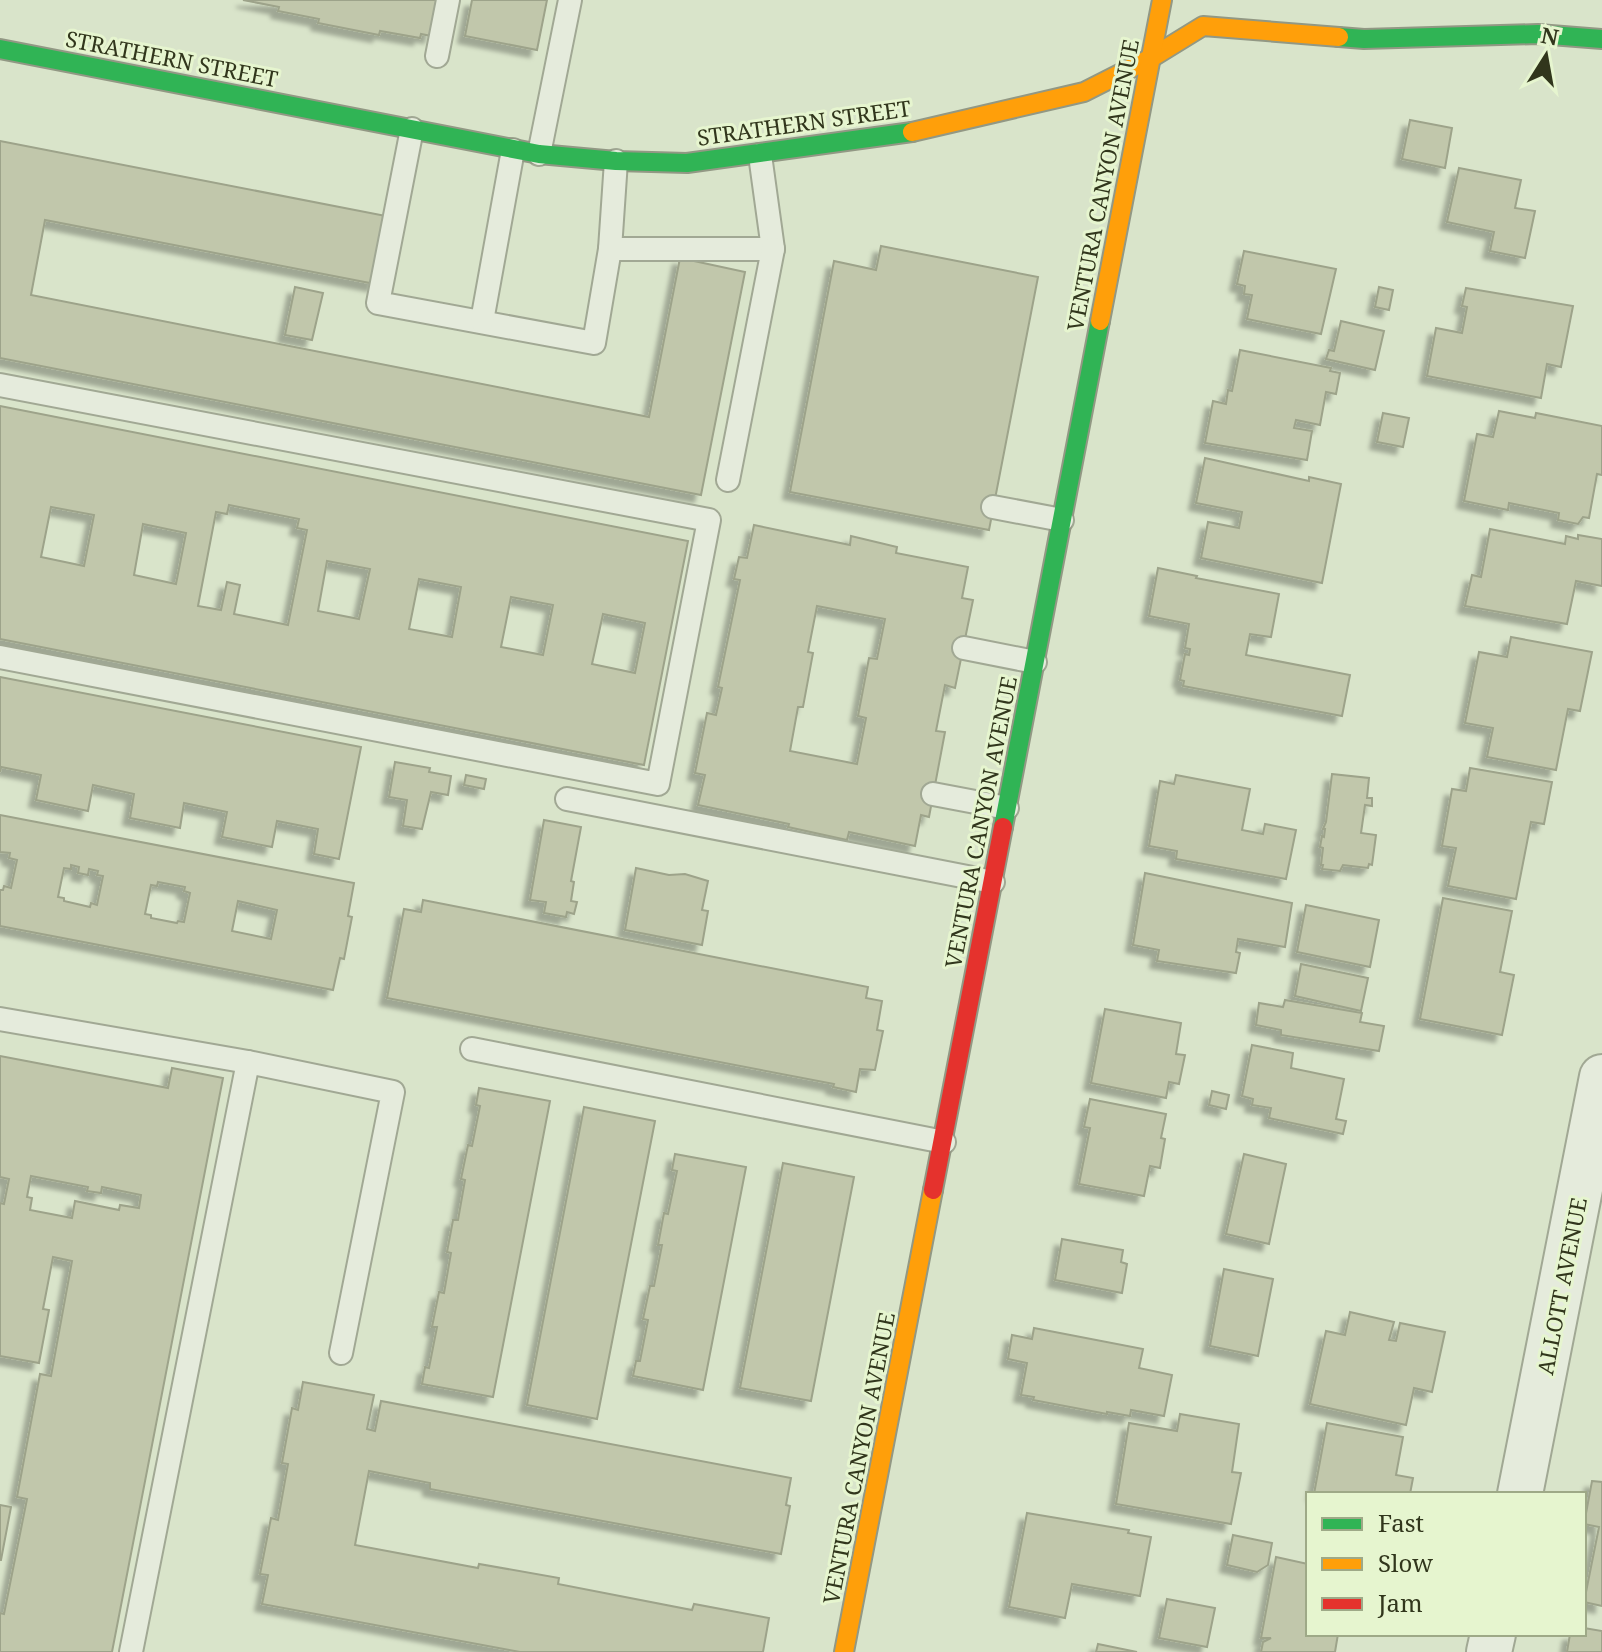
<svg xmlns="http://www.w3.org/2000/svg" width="1602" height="1652" font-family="'Noto Serif',serif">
<defs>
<filter id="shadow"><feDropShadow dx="-7" dy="7" stdDeviation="2" flood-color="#0004"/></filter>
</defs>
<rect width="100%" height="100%" fill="#d9e4ca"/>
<g fill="#c1c7ab" stroke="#9da38a" stroke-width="2" fill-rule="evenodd" filter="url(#shadow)">
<polygon points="243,0 438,0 431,36 421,34 420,38 380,31 379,35 318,23 319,19 278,11 279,7"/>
<polygon points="472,0 547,0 537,50 465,36"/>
<polygon points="1410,120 1452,128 1445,168 1402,159"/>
<polygon points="0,141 391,217 375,284 45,220 31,295 649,417 680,258 745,272 701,495 0,358"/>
<polygon points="1459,168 1521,180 1515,208 1535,211 1525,258 1490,251 1494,232 1447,222"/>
<polygon points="881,246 1038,277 989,530 790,492 834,261 876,270"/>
<polygon points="1244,251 1336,269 1321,334 1247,319 1252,295 1244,294 1245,286 1237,284"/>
<polygon points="295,287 323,293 312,340 285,335"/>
<polygon points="1379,287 1393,290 1389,310 1375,307"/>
<polygon points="1466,288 1573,306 1561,367 1547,364 1541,398 1427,376 1436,328 1462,333 1467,307 1462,306"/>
<polygon points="1341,321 1384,331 1375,370 1326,359 1329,350 1334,351"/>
<polygon points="1240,350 1331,368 1330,371 1340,373 1336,394 1326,392 1320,425 1296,420 1294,428 1312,431 1307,460 1205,443 1213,401 1226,404 1228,390 1232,391"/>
<path d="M0,406l688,135 -44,224 -644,-126zM229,505l70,14 -2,9 10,2 -19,95 -54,-11 6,-29 -13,-3 -6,28 -23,-4 18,-94 11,2zM51,507l43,8 -10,51 -43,-9zM143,524l43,9 -10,51 -42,-9zM327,561l43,8 -11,50 -41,-8zM419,579l42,8 -9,50 -43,-8zM511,597l42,8 -10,50 -42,-8zM603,614l42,9 -10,50 -43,-9z"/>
<polygon points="1499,411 1535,418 1536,413 1602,426 1602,475 1597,474 1589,518 1583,517 1578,524 1558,520 1559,513 1509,503 1508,510 1464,501 1477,434 1493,437"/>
<polygon points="1383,413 1409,418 1403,447 1377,442"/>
<polygon points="1205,458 1309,481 1309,477 1341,484 1322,583 1201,558 1208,522 1239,528 1242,512 1196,503"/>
<path d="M754,525l96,20 1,-9 46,11 -1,6 72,14 -6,31 11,2 -18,88 -10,-3 -9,46 9,1 -16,85 -8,-2 -6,31 -66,-14 -2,8 -59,-13 1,-3 -91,-19 7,-30 -10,-2 12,-60 9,2 6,-27 -4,-1 22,-107 -6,-1 5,-22 8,1zM817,606l68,13 -8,40 -8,-1 -11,58 8,2 -9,46 -67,-13 8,-44h5l10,-54 -5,-1z"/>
<polygon points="1490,529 1565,544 1566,536 1578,539 1578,535 1602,539 1602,586 1576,581 1567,624 1465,606 1472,575 1481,577"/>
<polygon points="1158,568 1197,576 1196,578 1279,594 1271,637 1250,634 1246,655 1350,675 1342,716 1183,686 1184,681 1180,680 1185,654 1189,655 1190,649 1185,648 1189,624 1149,616"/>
<polygon points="1511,637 1592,652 1580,711 1568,709 1556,770 1487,757 1493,728 1465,723 1479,652 1507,657"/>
<polygon points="0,677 361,747 339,859 314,854 318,829 277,821 272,847 222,837 227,812 184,803 180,828 130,818 134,794 93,785 88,811 36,800 41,775 1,767 0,772"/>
<polygon points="395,762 430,768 429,772 451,776 448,795 431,792 422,829 403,826 407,800 389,797"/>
<polygon points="1470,768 1552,782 1544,824 1531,822 1516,899 1448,886 1456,848 1442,846 1452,789 1466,791"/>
<polygon points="1332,774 1369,778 1367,798 1372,798 1372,806 1365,805 1361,833 1376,835 1372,865 1369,864 1368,868 1343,865 1340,871 1322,869 1323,865 1321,865 1323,848 1320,847 1322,836 1324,837 1325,829 1323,829 1326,822"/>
<polygon points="466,775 486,779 484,789 464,785"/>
<polygon points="1176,775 1250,789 1242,830 1263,834 1265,824 1296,830 1286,879 1176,859 1177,851 1149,846 1160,781 1174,784"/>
<path d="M0,815l354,68 -6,33 4,1 -8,42 -4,-1 -7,32 -333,-64v-36h3l1,-4 7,2 6,-28 -8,-2 1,-5 -10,-1zM71,865l8,2 -1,6 10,2 1,-6 9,2 -1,4 6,1 -6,29 -6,-2 -1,4 -26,-6v-3l-6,-1 6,-29 7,1zM158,882l27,5 -1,4 6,2 -6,29 -6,-1 -1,2 -26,-5v-3l-6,-1 6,-29 6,1zM238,901l39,9 -6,29 -39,-8z"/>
<polygon points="544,820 581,827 571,881 574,882 571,901 577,902 574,914 567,912 566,917 544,913 546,902 530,900"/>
<polygon points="636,868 669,875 685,874 708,881 702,910 708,911 702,945 625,930"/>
<polygon points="1145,873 1292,903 1285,947 1238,939 1236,952 1240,953 1236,973 1157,961 1159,950 1133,945"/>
<polygon points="1443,898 1512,911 1500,972 1514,975 1502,1035 1420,1019"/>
<polygon points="423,900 868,987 866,998 882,1001 877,1030 883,1031 875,1070 860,1069 856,1092 833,1087 834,1084 387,998 404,909 421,912"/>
<polygon points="1306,905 1379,920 1370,967 1297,952"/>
<polygon points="1301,964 1368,978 1361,1011 1295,996"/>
<polygon points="1285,1000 1362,1013 1360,1022 1384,1026 1379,1051 1281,1035 1281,1030 1256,1025 1259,1003 1283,1007"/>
<polygon points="1105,1009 1181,1023 1176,1054 1185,1055 1179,1084 1169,1082 1166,1098 1091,1083"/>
<polygon points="1252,1045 1293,1053 1291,1068 1344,1079 1336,1119 1346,1121 1343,1134 1269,1118 1271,1108 1252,1105 1253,1099 1242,1096"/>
<path d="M0,1056l168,32 4,-20 51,10 -111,574h-112v-39l4,1 23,-115 -10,-2 23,-123 11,2 21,-115 -19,-4 -10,52 6,1 -10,53 -39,-7v-153l4,1 5,-25 -9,-2zM31,1176l57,11 -1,4 14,2 1,-6 39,8 -2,13 -19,-3 -1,5 -44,-9 -3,17 -42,-8 2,-12 -5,-1z"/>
<polygon points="479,1088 550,1101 493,1397 422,1384 425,1367 429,1368 437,1327 432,1327 439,1292 444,1293 451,1253 447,1252 453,1220 458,1220 465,1180 461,1179 468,1145 472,1146 480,1106 476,1105"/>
<polygon points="1212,1091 1229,1095 1226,1109 1209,1105"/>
<polygon points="1090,1099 1166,1114 1161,1138 1165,1139 1160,1168 1150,1166 1144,1196 1079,1184 1090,1128 1084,1127"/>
<polygon points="584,1107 655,1121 597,1419 527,1405"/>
<polygon points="675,1154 746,1167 703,1390 633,1376 636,1361 640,1361 648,1320 643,1319 650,1286 654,1286 662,1245 658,1245 664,1213 668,1214 677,1171 672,1170"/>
<polygon points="1244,1154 1286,1164 1269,1244 1226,1234"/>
<polygon points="783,1163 854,1177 811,1401 740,1388"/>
<polygon points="1062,1239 1123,1250 1121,1262 1127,1264 1122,1293 1055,1280"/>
<polygon points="1224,1269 1273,1279 1258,1356 1210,1346"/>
<polygon points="1350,1312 1394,1322 1389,1340 1396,1341 1400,1323 1445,1332 1432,1392 1414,1388 1406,1425 1310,1404 1326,1331 1345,1335"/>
<polygon points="1034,1328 1143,1349 1139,1368 1172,1375 1164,1416 1131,1410 1130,1416 1107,1412 1107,1414 1033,1400 1034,1397 1021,1395 1027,1363 1008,1359 1012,1335 1032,1339"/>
<polygon points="303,1382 374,1395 367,1429 375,1431 381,1401 791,1478 786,1505 790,1506 781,1554 430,1489 430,1483 369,1471 355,1545 478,1568 479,1564 559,1578 558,1584 692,1610 694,1604 769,1618 763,1652 520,1652 262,1604 268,1575 260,1574 271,1518 278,1520 288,1464 282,1463 292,1408 298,1410"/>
<polygon points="1180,1414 1239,1424 1232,1472 1241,1473 1231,1524 1116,1504 1129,1423 1177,1431"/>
<polygon points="1327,1423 1403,1437 1396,1475 1413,1478 1410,1494 1314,1494"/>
<polygon points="1592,1481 1602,1482 1602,1606 1584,1602 1599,1527 1584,1524"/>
<polygon points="0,1505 11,1507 1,1560 0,1560"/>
<polygon points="1027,1513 1129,1530 1128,1533 1151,1537 1140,1596 1072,1584 1065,1618 1009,1607"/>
<polygon points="1233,1535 1272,1543 1268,1565 1257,1572 1227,1565"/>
<polygon points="1276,1557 1308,1564 1308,1634 1338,1634 1335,1652 1261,1652 1263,1642 1271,1638 1261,1638"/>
<polygon points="1167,1599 1215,1608 1207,1647 1159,1638"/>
<polygon points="1584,1628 1602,1631 1602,1652 1567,1652 1570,1634 1584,1634"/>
<polygon points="1098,1644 1137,1652 1096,1652"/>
</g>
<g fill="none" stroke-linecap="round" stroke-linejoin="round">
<defs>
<g id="lane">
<polyline points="437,56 448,0"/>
<polyline points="412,129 378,303 594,343 610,249 616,161"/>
<polyline points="539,154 570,0"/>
<polyline points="610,249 773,249 760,155"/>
<polyline points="482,321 513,150"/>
<polyline points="0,385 709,520 658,784 0,657"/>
<polyline points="728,480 773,249"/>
<polyline points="993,507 1062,520"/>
<polyline points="964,648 1035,662"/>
<polyline points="933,794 1007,808"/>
<polyline points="567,799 993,882"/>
<polyline points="0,1019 248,1062"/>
<polyline points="472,1049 944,1142"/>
<polyline points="131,1652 248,1062 393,1092 341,1353"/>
</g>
<g id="street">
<polyline points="1520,1494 1602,1077"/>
<polyline points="1489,1652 1493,1634"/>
</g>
<g id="fast">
<polyline points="1339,37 1364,39 1538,34 1602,39"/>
<polyline points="0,49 539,154 616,161 687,163 912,132"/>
<polyline points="1003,827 1100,321"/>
</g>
<g id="slow">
<polyline points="912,132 1084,92 1151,58 1203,26 1339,37"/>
<polyline points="1100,321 1162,0"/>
<polyline points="844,1652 933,1190"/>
</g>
<polyline id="jam" points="933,1190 1003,827"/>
</defs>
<use href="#lane" stroke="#a1a894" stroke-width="26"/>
<use href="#street" stroke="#a1a894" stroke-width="48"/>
<use href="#fast" stroke="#929884" stroke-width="22"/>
<use href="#slow" stroke="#929884" stroke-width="22"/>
<use href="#jam" stroke="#929884" stroke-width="22"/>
<use href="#lane" stroke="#e5ebdc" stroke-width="22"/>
<use href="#street" stroke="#e5ebdc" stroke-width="44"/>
<use href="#fast" stroke="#30b455" stroke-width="18"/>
<use href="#slow" stroke="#ff9f0a" stroke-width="18"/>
<use href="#jam" stroke="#e5322d" stroke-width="18"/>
</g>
<g text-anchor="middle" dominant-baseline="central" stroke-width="6" stroke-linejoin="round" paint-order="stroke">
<g font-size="22" fill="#31361c" stroke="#e6f5cf">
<text transform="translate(172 58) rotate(11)">STRATHERN STREET</text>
<text transform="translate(804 122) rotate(-8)">STRATHERN STREET</text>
<text transform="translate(1102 185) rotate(-79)">VENTURA CANYON AVENUE</text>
<text transform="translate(980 822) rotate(-79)">VENTURA CANYON AVENUE</text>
<text transform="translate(1561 1286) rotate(-79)">ALLOTT AVENUE</text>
<text transform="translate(858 1458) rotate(-79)">VENTURA CANYON AVENUE</text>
</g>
</g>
<rect x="1306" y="1492" width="280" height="144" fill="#e6f5cf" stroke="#9ea987" stroke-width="2"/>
<rect x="1322" y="1518" width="40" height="12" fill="#30b455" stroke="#9ea987" stroke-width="2"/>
<text x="1378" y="1532" font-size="24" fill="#31361c">Fast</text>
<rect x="1322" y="1558" width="40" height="12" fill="#ff9f0a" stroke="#9ea987" stroke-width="2"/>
<text x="1378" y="1572" font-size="24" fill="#31361c">Slow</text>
<rect x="1322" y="1598" width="40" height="12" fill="#e5322d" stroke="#9ea987" stroke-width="2"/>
<text x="1378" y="1612" font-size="24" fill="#31361c">Jam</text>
<g transform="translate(1546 56) rotate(11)" stroke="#e6f5cf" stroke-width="6" paint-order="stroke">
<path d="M0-6L14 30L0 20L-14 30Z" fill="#31361c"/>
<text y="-12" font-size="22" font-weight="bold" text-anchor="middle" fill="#31361c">N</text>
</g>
</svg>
